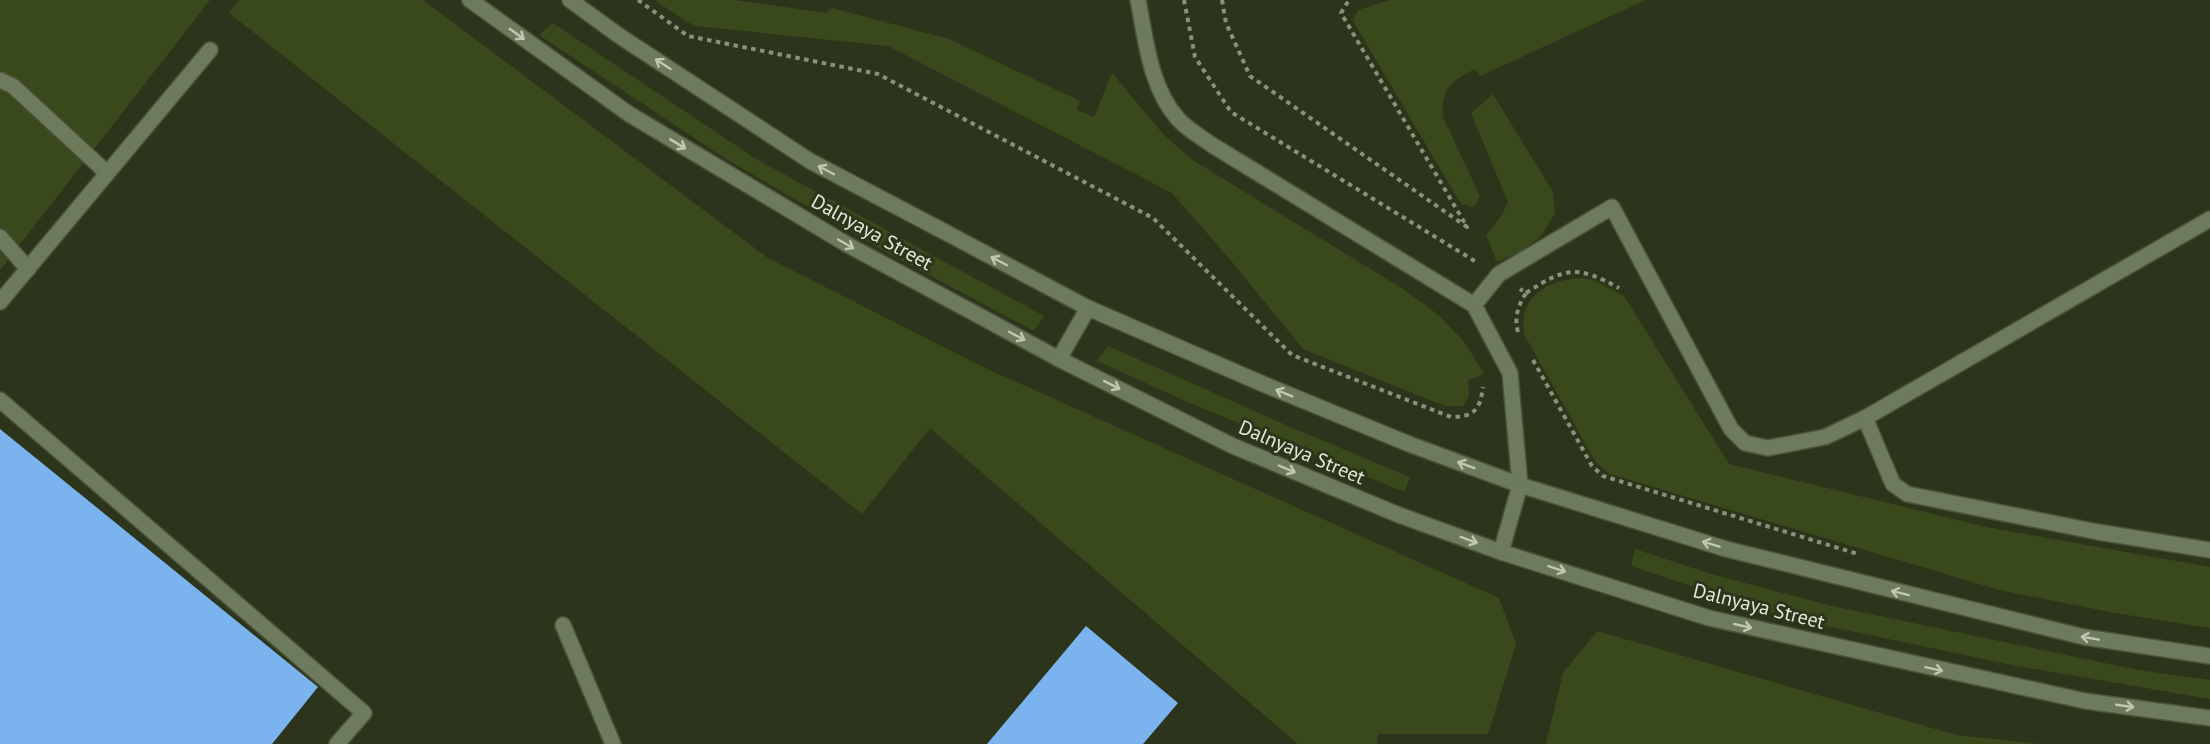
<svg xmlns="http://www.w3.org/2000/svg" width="2210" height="744" font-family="'PT Sans',sans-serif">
<rect width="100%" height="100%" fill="#2c351b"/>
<g fill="#3a491c">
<polygon points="0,0 210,0 0,270"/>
<polygon points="239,0 423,0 768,258 985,368 1499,598 1516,644 1488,734 1378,734 1377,744 1298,744 930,428 862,514 229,13"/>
<polygon points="655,0 735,0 826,13 832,8 949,39 1080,101 1077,110 1094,117 1112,73 1163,134 1191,159 1403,289 1440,316 1465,343 1484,374 1468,380 1469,396 1463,406 1445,406 1303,349 1233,263 1172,193 888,46 696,26 685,21"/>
<path d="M1390,0h256l-166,76 -5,-7c-24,12 -34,20 -32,48l37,79 -6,11 -12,-3 -4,-5 -105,-178 5,-11z"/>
<polygon points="553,23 756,159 1044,316 1034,331 893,256 726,159 539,35"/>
<polygon points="1493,94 1553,192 1555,213 1541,236 1520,252 1497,262 1486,235 1502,215 1508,202 1471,113"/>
<path d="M1582,278l11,2 31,16 105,168 257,63 224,40v61l-95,-15 -116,-23 -389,-116 -13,-11 -6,-9 -66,-118c-9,-38 23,-57 57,-58z"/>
<polygon points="1108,346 1295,429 1410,477 1404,492 1183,400 1097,361"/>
<polygon points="1635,549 1711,574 1832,606 2138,670 2210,680 2210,699 2017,666 1784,617 1631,566"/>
<polygon points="1597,631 1956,735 2040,744 1546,744 1563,673"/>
</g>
<g fill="#7bb3ef">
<polygon points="0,429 318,687 272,744 0,744"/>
<polygon points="1086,626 1178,703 1143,744 987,744"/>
</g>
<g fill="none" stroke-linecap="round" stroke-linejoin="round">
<defs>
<g id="lane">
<path d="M1138,0c8,41 12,87 40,119 9,10 23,18 34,26l262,160 36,68 10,112"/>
<polyline points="0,80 13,86 107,173"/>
<polyline points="0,237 28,269"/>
<polyline points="0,302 210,50"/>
<polyline points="1474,305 1499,274 1612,207 1731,429 1745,443 1768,448 1825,437 1865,418 2210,219"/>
<polyline points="0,400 364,713 337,744"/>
<polyline points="1865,418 1893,484 1907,494 2098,532 2210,550"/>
<polyline points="563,625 613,744"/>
</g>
<g id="secondary">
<polyline points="470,0 629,114 848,245 1059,359 1233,446 1399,515 1501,552 1709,618 2085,701 2210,718"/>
<polyline points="570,0 618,35 810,161 943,231 1088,308 1263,384 1409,444 1520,485 1726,549 2084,637 2210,656"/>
<polyline points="1059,359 1088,308"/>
<polyline points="1501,552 1520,485"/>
</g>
</defs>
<use href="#lane" stroke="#4a523a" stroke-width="18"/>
<use href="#secondary" stroke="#4a523a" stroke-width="18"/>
<g stroke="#89917c" stroke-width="4" stroke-dasharray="4.5 4.5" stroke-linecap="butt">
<path d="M638,0l50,36 190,38 275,144 139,137 159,62c23,0 29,-7 32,-30"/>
<polyline points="1184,0 1195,57 1231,112 1478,263"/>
<polyline points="1222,0 1226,23 1250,76 1467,227 1341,13 1349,0"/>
<path d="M1526,293c40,-26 51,-28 93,-5"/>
<path d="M1518,332c-4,-15 0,-26 8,-39l-6,-4"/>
<polyline points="1533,360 1592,466 1603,476 1858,554"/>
</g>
<use href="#lane" stroke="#6e7a5c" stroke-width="15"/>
<use href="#secondary" stroke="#6e7a5c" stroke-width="15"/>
</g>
<defs><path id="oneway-shaft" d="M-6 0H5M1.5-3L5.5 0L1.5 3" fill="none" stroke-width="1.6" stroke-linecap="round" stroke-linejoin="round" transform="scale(1.5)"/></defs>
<g stroke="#bfc8b3">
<use href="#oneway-shaft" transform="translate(517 34) rotate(36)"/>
<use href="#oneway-shaft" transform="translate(663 64) rotate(-147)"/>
<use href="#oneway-shaft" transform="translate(678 144) rotate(31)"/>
<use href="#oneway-shaft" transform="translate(826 170) rotate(-152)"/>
<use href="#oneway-shaft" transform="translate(846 244) rotate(30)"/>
<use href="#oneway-shaft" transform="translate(999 261) rotate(-152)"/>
<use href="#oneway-shaft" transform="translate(1017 336) rotate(28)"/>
<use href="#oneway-shaft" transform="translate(1112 385) rotate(27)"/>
<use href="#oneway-shaft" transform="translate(1284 393) rotate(-158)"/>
<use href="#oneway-shaft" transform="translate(1466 465) rotate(-160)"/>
<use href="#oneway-shaft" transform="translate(1287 469) rotate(23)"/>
<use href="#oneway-shaft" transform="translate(1469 540) rotate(20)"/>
<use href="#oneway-shaft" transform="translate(1711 544) rotate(-163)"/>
<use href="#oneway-shaft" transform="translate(1557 569) rotate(18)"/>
<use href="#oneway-shaft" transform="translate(1900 593) rotate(-166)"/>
<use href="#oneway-shaft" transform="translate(1743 626) rotate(13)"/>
<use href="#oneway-shaft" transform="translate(2090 638) rotate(-170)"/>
<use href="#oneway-shaft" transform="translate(1934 669) rotate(12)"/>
<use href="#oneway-shaft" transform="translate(2125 706) rotate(8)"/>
</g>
<g text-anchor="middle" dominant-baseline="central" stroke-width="6" stroke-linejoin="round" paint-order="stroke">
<g font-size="20" fill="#e2e9d8" stroke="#2c351b">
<text transform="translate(872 232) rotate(29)">Dalnyaya Street</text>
<text transform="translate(1302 452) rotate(23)">Dalnyaya Street</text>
<text transform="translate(1759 606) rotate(14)">Dalnyaya Street</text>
</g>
</g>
</svg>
